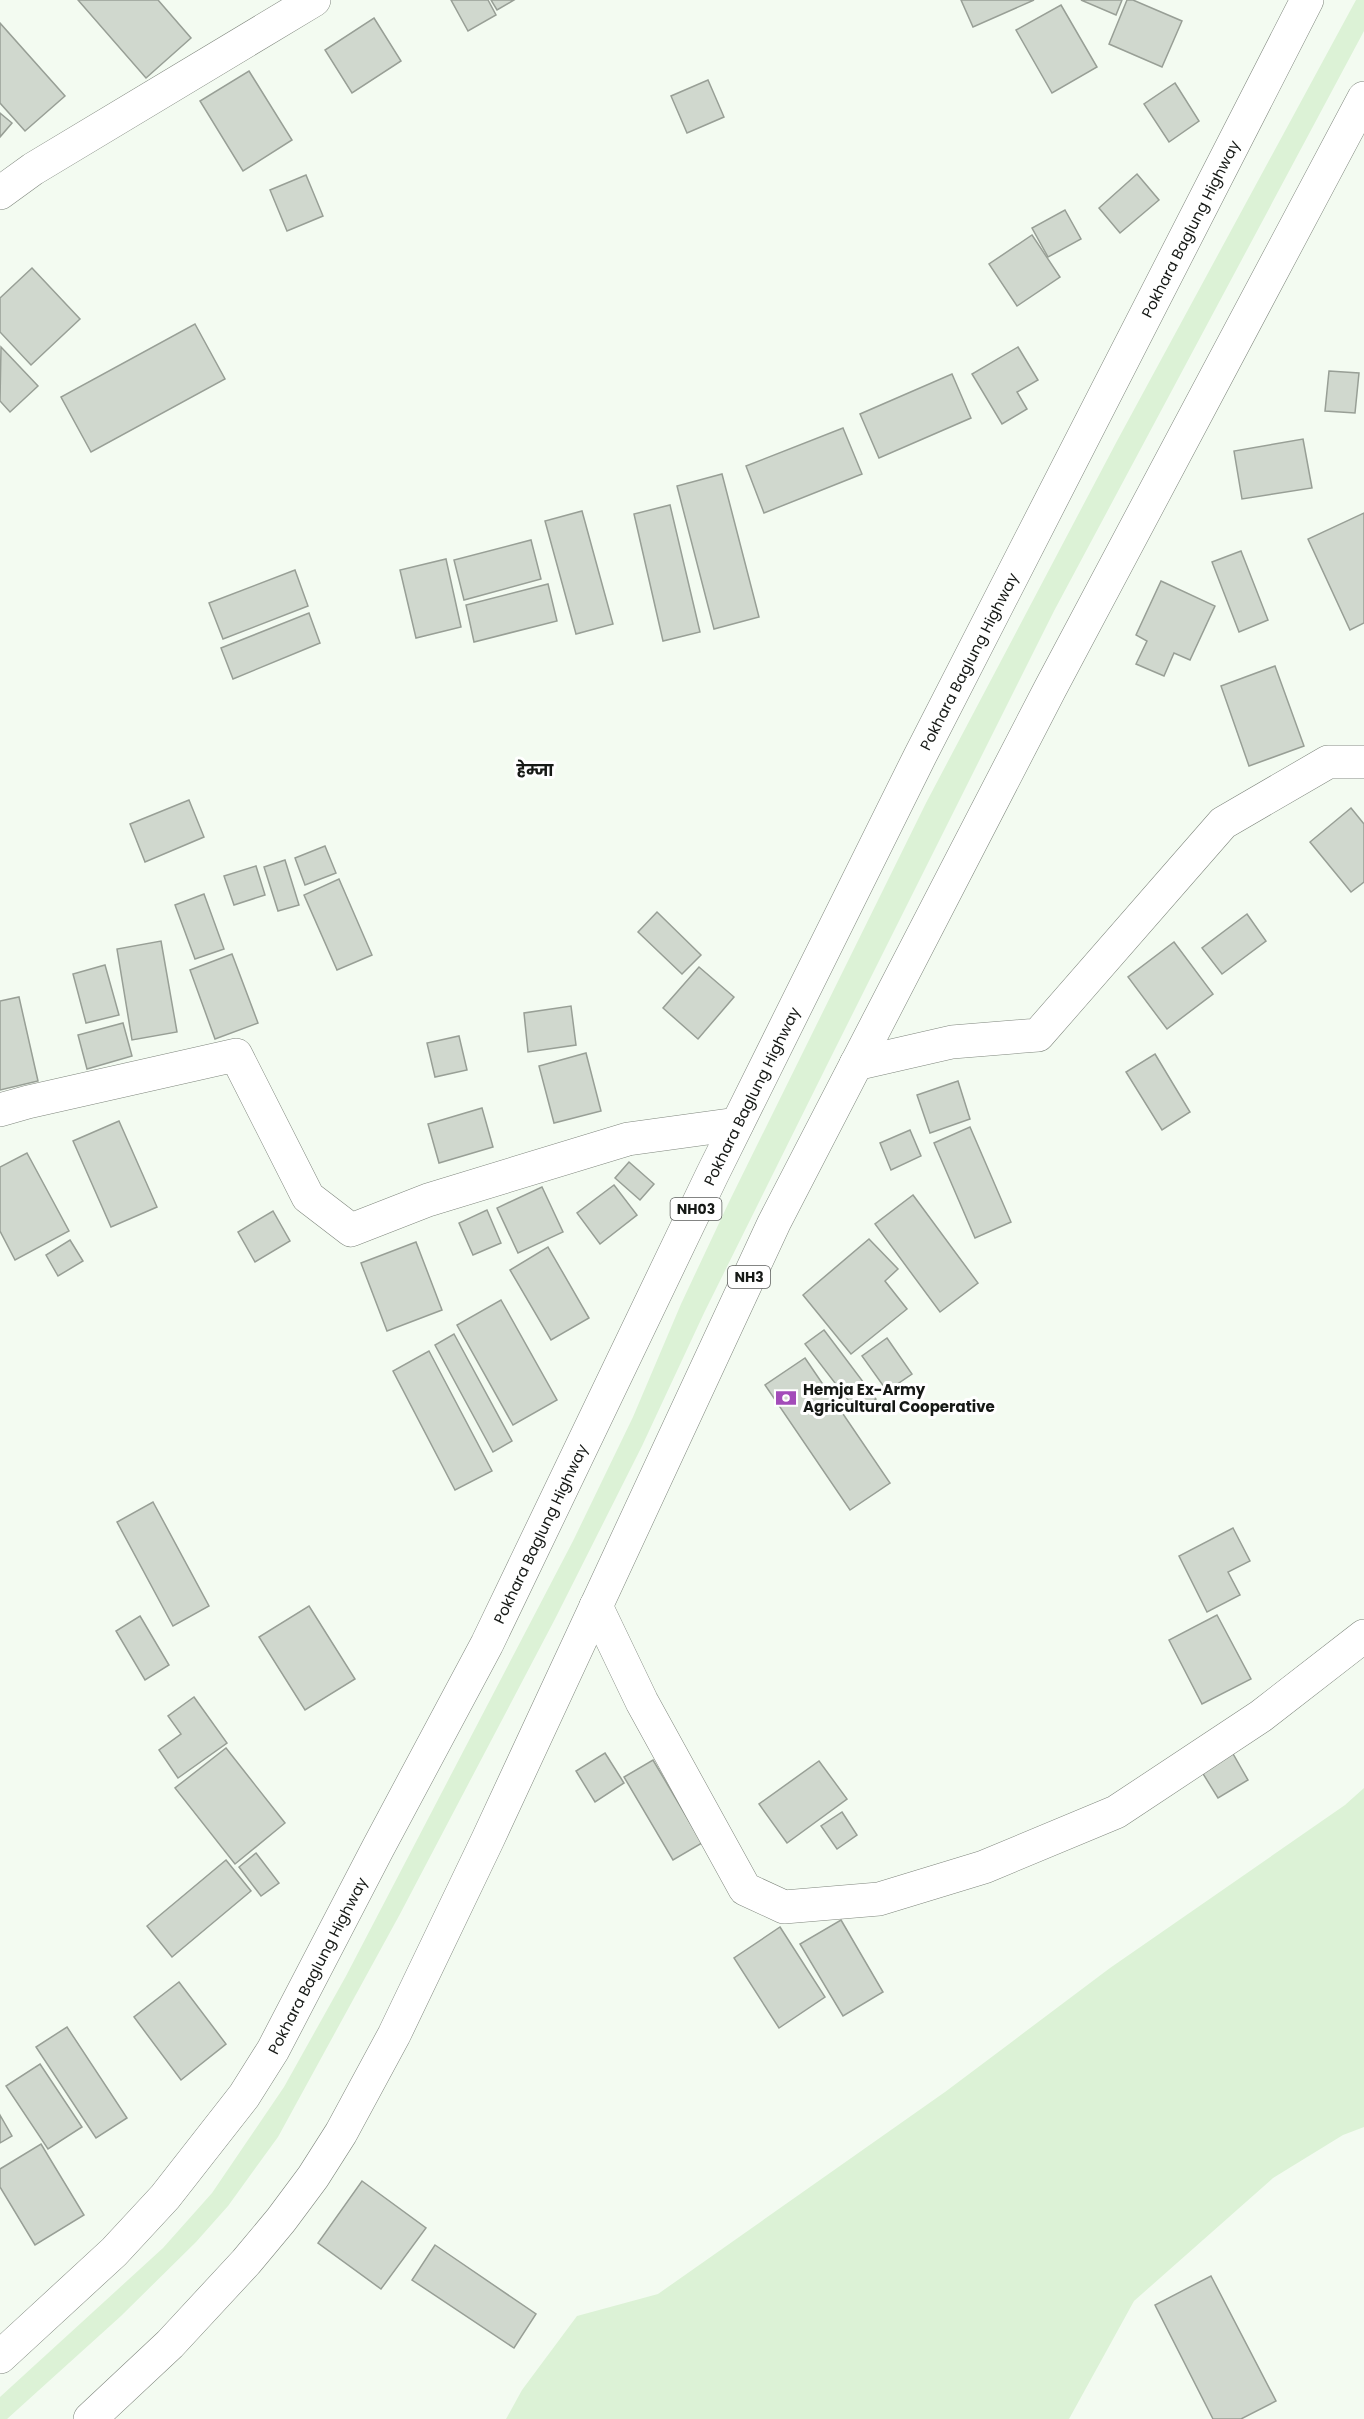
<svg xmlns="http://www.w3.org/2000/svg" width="1364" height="2419" font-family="Poppins,'Noto Sans Devanagari',sans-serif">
<rect width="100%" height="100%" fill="#f3fbf1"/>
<g fill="#dcf2d6">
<polygon points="1356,0 1364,0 1364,31 1054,611 829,1061 704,1313 642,1446 555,1619 400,1914 278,2137 228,2206 196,2242 121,2316 7,2419 0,2419 0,2397 163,2248 212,2193 284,2087 346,1976 573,1541 633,1417 681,1304 729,1202 926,803 1117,441"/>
<polygon points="1364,1788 1364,2127 1343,2135 1273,2178 1134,2301 1069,2419 506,2419 522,2390 577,2316 658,2294 945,2092 1110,1968 1345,1805"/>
</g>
<g fill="#d0d8ce" stroke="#989f96" stroke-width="1.5">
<polygon points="78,0 158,0 191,38 146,78"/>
<polygon points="451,0 488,0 496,15 468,31"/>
<polygon points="491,0 514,0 497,10"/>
<polygon points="961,0 1034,0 973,27"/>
<polygon points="1081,0 1122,0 1116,15"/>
<polygon points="1127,0 1133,0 1182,21 1162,67 1109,44"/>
<polygon points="1061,5 1097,67 1052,93 1016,30"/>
<polygon points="374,18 401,61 352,93 325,50"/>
<polygon points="0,23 65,96 25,131 0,103"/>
<polygon points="249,71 292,140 243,171 200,101"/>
<polygon points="708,80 724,117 687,133 671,96"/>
<polygon points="1175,83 1199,121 1169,142 1144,104"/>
<polygon points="0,113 12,123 0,137"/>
<polygon points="1137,174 1159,200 1120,233 1099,208"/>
<polygon points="306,175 323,216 287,231 270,190"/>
<polygon points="1065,210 1081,239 1048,257 1032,228"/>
<polygon points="1032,235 1060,277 1017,306 989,264"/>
<polygon points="32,268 80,319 31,365 0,332 0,298"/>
<polygon points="195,324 225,379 91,452 61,397"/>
<polygon points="1,347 38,386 10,412 0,401"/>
<polygon points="1018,347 1038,380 1017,392 1027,409 1002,424 972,374"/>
<polygon points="1329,371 1359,373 1355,413 1325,411"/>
<polygon points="952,374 971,418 879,458 860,414"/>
<polygon points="843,428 862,474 764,513 746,466"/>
<polygon points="1303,439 1312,488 1242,499 1234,451"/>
<polygon points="722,474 759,617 714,629 677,486"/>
<polygon points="670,505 700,632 663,641 634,514"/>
<polygon points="582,511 613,624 576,634 545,521"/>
<polygon points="1364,513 1364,623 1350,630 1308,539"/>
<polygon points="531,540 541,579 464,600 454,560"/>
<polygon points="1241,551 1268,620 1239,632 1212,562"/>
<polygon points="446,559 461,627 416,638 400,570"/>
<polygon points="295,570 308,606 223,639 209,603"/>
<polygon points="1161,581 1215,606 1190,660 1174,653 1164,676 1136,664 1147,641 1136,635"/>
<polygon points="548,584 557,621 474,642 466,605"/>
<polygon points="309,613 320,643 233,679 221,648"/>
<polygon points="1275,666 1304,746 1249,766 1221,686"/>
<polygon points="189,800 204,837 145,862 130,824"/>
<polygon points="1351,808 1364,824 1364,882 1351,892 1310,842"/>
<polygon points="325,846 336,873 305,885 295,858"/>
<polygon points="285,860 299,905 278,911 264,867"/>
<polygon points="256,866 265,895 234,905 224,876"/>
<polygon points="339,879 372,955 337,970 304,895"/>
<polygon points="204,894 224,949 195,959 175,905"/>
<polygon points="657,912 701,955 682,974 638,932"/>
<polygon points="1247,914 1266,941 1222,974 1202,948"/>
<polygon points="161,941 177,1032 132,1040 117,949"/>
<polygon points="1174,942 1213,994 1167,1029 1128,977"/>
<polygon points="232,954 258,1023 215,1039 190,970"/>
<polygon points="105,965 119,1015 86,1023 73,974"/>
<polygon points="699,967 734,997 698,1039 663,1008"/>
<polygon points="19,997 38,1081 0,1090 0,1001"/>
<polygon points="571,1006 576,1045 528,1052 524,1013"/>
<polygon points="123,1023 132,1056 87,1069 78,1035"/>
<polygon points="459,1036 467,1070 435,1077 427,1043"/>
<polygon points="586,1053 601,1111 554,1123 539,1066"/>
<polygon points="1155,1054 1190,1112 1162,1130 1126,1072"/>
<polygon points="958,1081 970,1119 930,1133 917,1095"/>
<polygon points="482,1108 493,1147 439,1163 428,1124"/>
<polygon points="119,1121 157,1207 111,1227 73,1141"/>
<polygon points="970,1127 1011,1222 975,1238 934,1143"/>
<polygon points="910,1130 921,1156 891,1170 880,1143"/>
<polygon points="27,1153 69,1231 15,1260 0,1231 0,1167"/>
<polygon points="629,1162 654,1184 640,1200 615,1178"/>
<polygon points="614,1185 637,1215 600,1244 577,1213"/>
<polygon points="542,1187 563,1232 518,1253 497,1208"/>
<polygon points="913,1195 978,1283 940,1312 875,1224"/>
<polygon points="487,1210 501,1243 473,1255 459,1223"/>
<polygon points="273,1211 290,1241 255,1262 238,1232"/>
<polygon points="869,1239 898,1269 885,1281 907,1309 851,1354 803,1295"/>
<polygon points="70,1240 83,1261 58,1276 46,1255"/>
<polygon points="416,1242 442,1310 387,1331 361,1263"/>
<polygon points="548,1247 589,1318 551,1340 510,1270"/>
<polygon points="501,1300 557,1400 513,1425 457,1325"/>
<polygon points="824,1330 876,1399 858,1413 805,1344"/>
<polygon points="454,1334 512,1441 493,1452 435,1345"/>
<polygon points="887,1338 912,1374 887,1391 862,1356"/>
<polygon points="429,1351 492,1471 455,1490 393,1371"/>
<polygon points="805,1358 890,1483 850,1510 765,1385"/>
<polygon points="153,1502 209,1606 173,1626 117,1522"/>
<polygon points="1233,1528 1250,1561 1228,1572 1240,1595 1207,1612 1179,1556"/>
<polygon points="309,1606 355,1679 305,1710 259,1637"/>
<polygon points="1217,1615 1251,1679 1202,1704 1169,1640"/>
<polygon points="140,1616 169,1665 145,1680 116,1631"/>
<polygon points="194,1697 227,1743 178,1778 159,1750 181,1734 168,1716"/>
<polygon points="1228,1745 1248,1780 1218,1798 1197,1764"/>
<polygon points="226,1748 285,1823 235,1864 175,1788"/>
<polygon points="605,1753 624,1783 595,1802 576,1771"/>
<polygon points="653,1760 702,1843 673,1860 624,1777"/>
<polygon points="819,1761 847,1799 787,1843 759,1804"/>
<polygon points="842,1812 857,1835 837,1849 821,1826"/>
<polygon points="256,1853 279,1883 261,1896 239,1867"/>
<polygon points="226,1860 251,1891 172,1957 147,1926"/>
<polygon points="841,1920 883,1992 843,2016 800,1944"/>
<polygon points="780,1927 825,1997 779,2028 734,1958"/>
<polygon points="179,1982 226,2044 181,2080 134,2017"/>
<polygon points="67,2027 127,2118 96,2138 36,2047"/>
<polygon points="40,2064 82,2127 48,2149 6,2086"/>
<polygon points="0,2115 12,2136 0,2143"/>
<polygon points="41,2144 84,2215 35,2245 0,2187 0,2169"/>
<polygon points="362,2181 426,2228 381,2289 318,2243"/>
<polygon points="435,2245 536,2314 514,2348 412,2280"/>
<polygon points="1211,2276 1276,2401 1241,2419 1213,2419 1155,2305"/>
</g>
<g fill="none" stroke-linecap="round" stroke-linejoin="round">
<defs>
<g id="street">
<polyline points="0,193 33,169 314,0"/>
<polyline points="856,1064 952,1042 1038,1035 1223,823 1328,762 1364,762"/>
<polyline points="0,1110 28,1102 236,1055 308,1197 351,1230 428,1200 628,1139 737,1124"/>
<polyline points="596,1606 642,1702 745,1889 784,1907 879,1899 984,1867 1116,1812 1261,1716 1364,1636"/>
</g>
<g id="highway">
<path id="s1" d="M0,2357l114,-105 51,-55 79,-101 29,-46 105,-202 109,-204 225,-469 208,-419 387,-756"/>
<polyline points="90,2419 170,2344 246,2262 281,2220 313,2177 341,2133 394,2035 488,1839 774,1223 1050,689 1364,98"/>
</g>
</defs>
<use href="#street" stroke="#7f867d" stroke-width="34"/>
<use href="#highway" stroke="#7f867d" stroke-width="34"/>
<use href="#street" stroke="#fff" stroke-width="33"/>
<use href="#highway" stroke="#fff" stroke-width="33"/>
</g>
<defs>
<symbol id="bank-bare" viewBox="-9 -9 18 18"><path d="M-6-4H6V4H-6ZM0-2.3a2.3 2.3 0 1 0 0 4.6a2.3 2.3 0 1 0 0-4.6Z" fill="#a34cb9" stroke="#fff" stroke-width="2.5" paint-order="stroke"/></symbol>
</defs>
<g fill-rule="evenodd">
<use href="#bank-bare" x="771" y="1383" width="30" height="30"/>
</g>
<g text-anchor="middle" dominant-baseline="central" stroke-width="6" stroke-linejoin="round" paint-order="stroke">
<g fill="#fff" stroke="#5c5e5c" stroke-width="1.5">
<rect x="670.5" y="1198" width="51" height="22" rx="4.5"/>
<rect x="728" y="1266" width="42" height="22" rx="4.5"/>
</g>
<g font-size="14" font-weight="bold" fill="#161916">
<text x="696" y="1209">NH03</text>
<text x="749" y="1277">NH3</text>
</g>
<g font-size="15" fill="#161916" stroke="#fff">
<text stroke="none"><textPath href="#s1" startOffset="2452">Pokhara Baglung Highway</textPath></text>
<text stroke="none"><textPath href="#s1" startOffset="1966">Pokhara Baglung Highway</textPath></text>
<text stroke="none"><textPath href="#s1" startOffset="1480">Pokhara Baglung Highway</textPath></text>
<text stroke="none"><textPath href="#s1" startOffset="994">Pokhara Baglung Highway</textPath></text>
<text stroke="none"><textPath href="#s1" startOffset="508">Pokhara Baglung Highway</textPath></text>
</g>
<g font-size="15" font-weight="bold" fill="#161916" stroke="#fff" text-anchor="start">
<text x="803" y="1389">Hemja Ex-Army<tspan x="803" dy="17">Agricultural Cooperative</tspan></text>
</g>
<g font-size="16" font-weight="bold" fill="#161916" stroke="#fff">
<text x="535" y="770">हेम्जा</text>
</g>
</g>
</svg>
